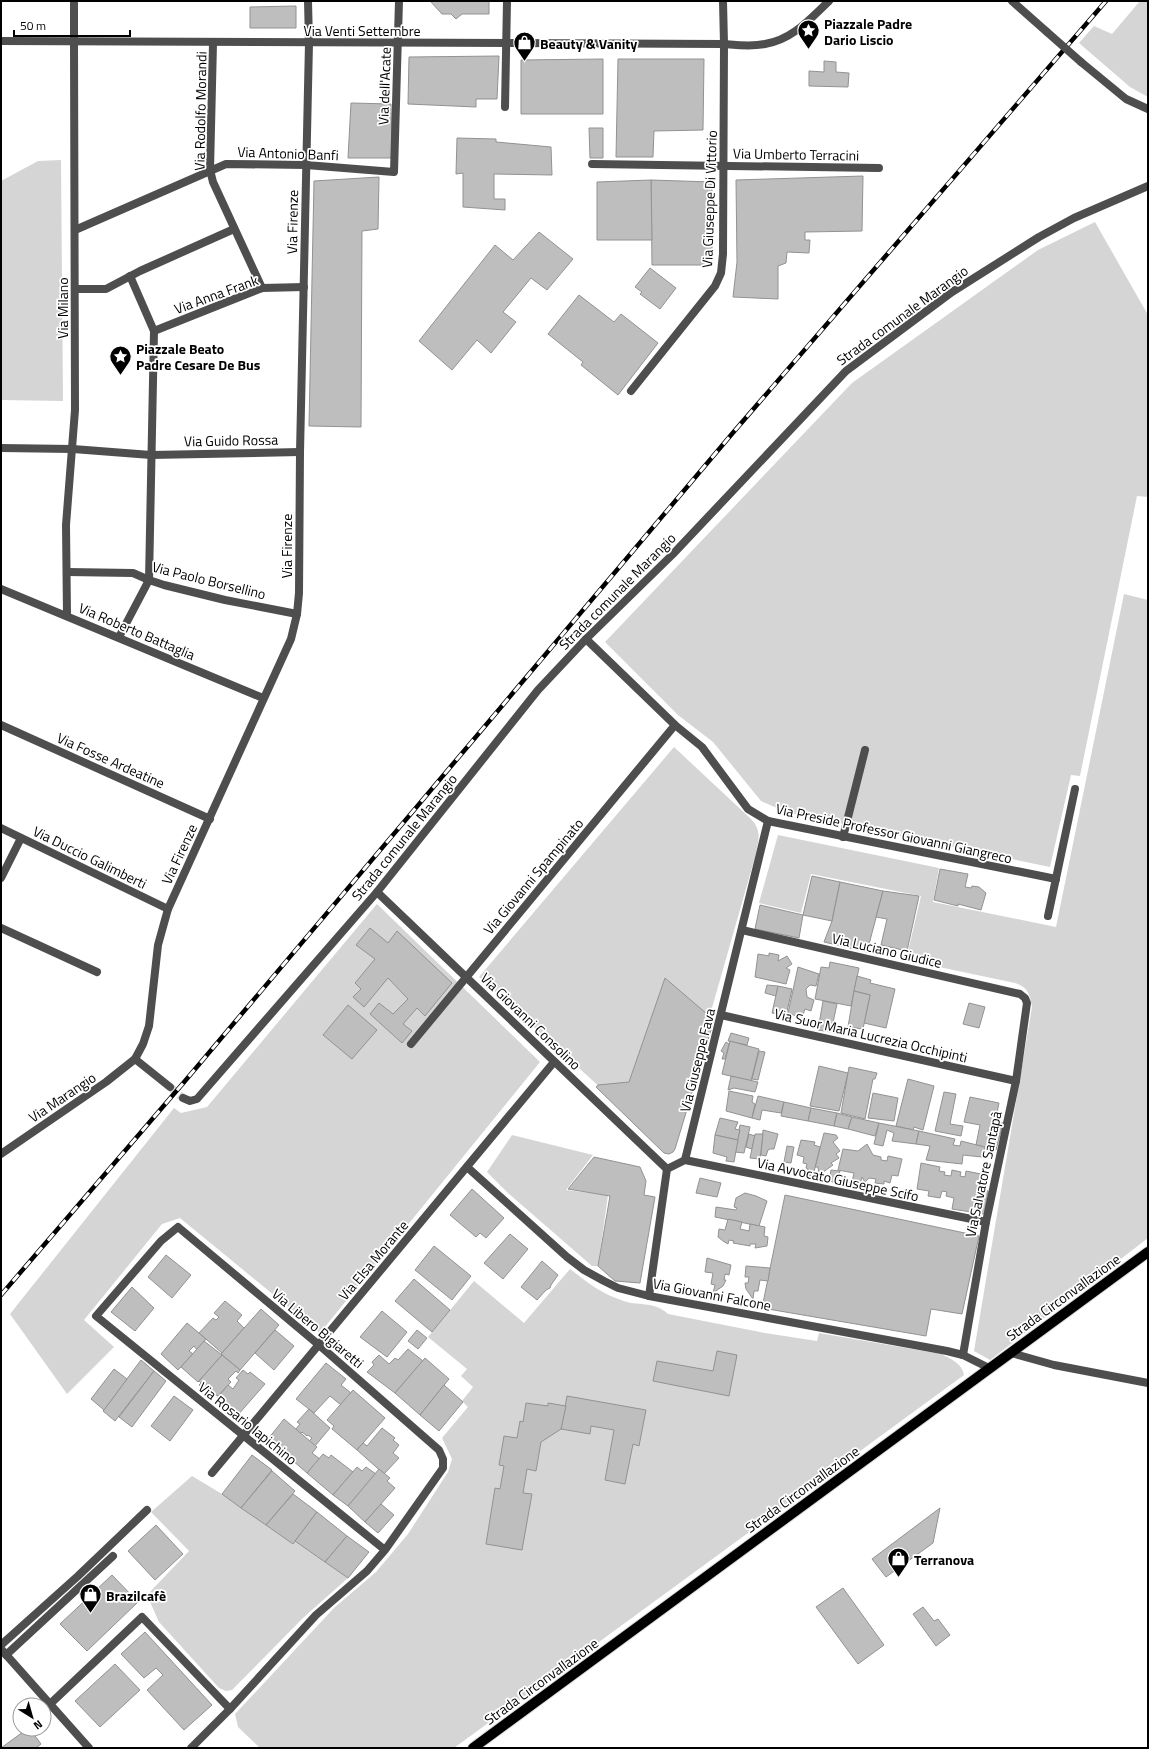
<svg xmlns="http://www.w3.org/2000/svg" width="1149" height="1749" font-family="'Titillium Web',sans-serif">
<rect width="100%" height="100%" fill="#fff"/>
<g fill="#d5d5d5">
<polygon points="1140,1 1148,1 1148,97 1130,87 1079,43 1094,26 1112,34"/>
<polygon points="61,160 63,401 1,400 1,181 38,161"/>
<polygon points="1095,222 1148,315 1148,497 1137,496 1080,776 1071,775 1050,867 786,812 761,801 713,742 678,715 605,642 852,383 1038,250"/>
<path d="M1124,594l24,6v638l-158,122 -16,-9 58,-344c-2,-12 -4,-20 -17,-24l-109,-23 15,-64 -110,-22 -10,39 -42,-10 19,-68 161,33 -6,34 123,25z"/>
<path d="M674,747l77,72c12,13 7,22 4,38l-84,295 -192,-175z"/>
<polygon points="377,904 540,1062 320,1333 180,1218 162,1224 84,1320 114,1347 67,1394 10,1314 174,1108 181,1113 207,1107"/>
<polygon points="512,1135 593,1155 566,1190 608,1195 598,1266 592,1266 508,1193 487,1172"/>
<path d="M570,1269c17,13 30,24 51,31 17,7 32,0 47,14l97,19 52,8 2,-8 122,21c10,5 21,9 23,21l-510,373h-194l-22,-21 -3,-13 99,-106 42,-36 32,-38 40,-62 4,-13 -10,-21 26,-31 -6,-6 11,-14 -12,-11 6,-7 -39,-32 46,-56 50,42z"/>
<polygon points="192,1476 222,1494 293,1544 295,1541 348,1578 304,1617 232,1690 226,1691 219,1688 159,1622 147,1595 189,1551 151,1512"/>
</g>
<g fill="#bebebe" stroke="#929292">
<polygon points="430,1 489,1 489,14 462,14 456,19 451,14 442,14"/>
<polygon points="296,6 296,28 250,28 250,7"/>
<polygon points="499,56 497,99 476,99 476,107 408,104 409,57"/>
<polygon points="603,59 603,114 521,114 521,60"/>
<polygon points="618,59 704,59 703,130 654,131 653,157 616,157"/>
<polygon points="824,61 836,62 836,72 849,73 848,87 809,86 809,71 824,72"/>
<polygon points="351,103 391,104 392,158 348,158"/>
<polygon points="589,128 603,128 603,158 590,158"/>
<polygon points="457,138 496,139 496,142 551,147 552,175 494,174 494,199 505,199 505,210 463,207 463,173 456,174"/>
<polygon points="863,176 862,231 805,232 805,240 810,240 809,253 787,252 786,263 778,266 778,299 733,297 737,262 736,180"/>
<polygon points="379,177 378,229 362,231 361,427 309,426 314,181"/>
<polygon points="651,180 712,182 712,265 652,265"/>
<polygon points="651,180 652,240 597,240 597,182"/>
<polygon points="539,232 573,259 547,290 531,278 503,312 516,322 491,353 477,340 452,370 419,341 495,245 513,260"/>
<polygon points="650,268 676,288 660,309 640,294 642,292 635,287"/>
<polygon points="579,295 614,322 621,314 658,343 618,395 581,365 583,362 548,334"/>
<polygon points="940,869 968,874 965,887 971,888 972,886 979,887 986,893 981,910 958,904 958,906 934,900"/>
<polygon points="812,876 840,882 832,921 803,915"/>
<polygon points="840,882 883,891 867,952 824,942 832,921"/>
<polygon points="883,891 919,896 907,951 881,945 887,919 876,917"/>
<polygon points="760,905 803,915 799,938 755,929"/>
<polygon points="370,928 388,943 397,931 452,983 425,1016 417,1008 403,1024 412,1031 402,1043 370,1014 379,1003 393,1014 408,999 388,978 364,1007 353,997 361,989 355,983 375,959 356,945"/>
<polygon points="769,953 779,955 778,961 787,956 792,964 786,968 790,970 786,984 755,977 758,954 769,956"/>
<polygon points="830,962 859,968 851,1006 815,999 821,967 829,968"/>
<polygon points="798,967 819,974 816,986 810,985 806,989 807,997 814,1000 811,1011 805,1009 802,1018 788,1013"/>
<polygon points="857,976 871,980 870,983 895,989 886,1028 864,1023 870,995 854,991"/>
<polygon points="665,978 714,1020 675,1149 673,1152 669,1154 664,1153 596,1087 598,1085 629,1082"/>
<polygon points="767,985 778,986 776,996 765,993"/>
<polygon points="778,986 792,989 786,1016 772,1013"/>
<polygon points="854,991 870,995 863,1029 848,1027"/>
<polygon points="823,1001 837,1004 831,1032 818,1030"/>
<polygon points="969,1003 985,1007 979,1028 963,1024"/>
<polygon points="348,1005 377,1030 352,1059 323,1035"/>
<polygon points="731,1033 749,1038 747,1045 728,1041"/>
<polygon points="730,1041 759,1049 751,1081 722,1074"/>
<polygon points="726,1042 729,1044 725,1059 722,1059 724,1053 721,1051"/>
<polygon points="759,1051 765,1052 758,1080 752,1079"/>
<polygon points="819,1066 848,1073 839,1111 810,1106"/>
<polygon points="849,1067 877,1073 875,1079 873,1079 865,1119 841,1113"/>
<polygon points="731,1076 758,1082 755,1092 734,1088 728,1090"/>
<polygon points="908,1079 934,1086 923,1130 914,1127 913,1130 896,1126"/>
<polygon points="729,1091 753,1096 752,1102 755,1104 752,1118 726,1111"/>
<polygon points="944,1092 956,1094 950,1124 963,1126 961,1136 935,1131"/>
<polygon points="873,1093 898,1098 894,1121 868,1118"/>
<polygon points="758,1096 784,1102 781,1113 762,1110 760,1120 752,1118"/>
<polygon points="970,1097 999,1103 995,1122 1003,1123 996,1150 976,1145 980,1125 964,1122"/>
<polygon points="784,1102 811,1108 808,1121 781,1116"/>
<polygon points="811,1108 837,1113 834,1126 808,1121"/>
<polygon points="837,1113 852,1117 848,1129 834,1126"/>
<polygon points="852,1117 879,1123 875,1136 848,1129"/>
<polygon points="720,1118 738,1122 735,1129 740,1130 738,1140 715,1135"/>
<polygon points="879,1123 919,1131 916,1144 892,1141 894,1133 887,1130 883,1146 874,1144"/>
<polygon points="740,1125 750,1127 744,1153 735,1152 740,1130 739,1130"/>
<polygon points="763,1130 778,1134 774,1149 770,1149 768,1150 766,1156 761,1155"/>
<polygon points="919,1131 955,1139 953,1145 960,1146 961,1141 985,1147 982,1157 963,1155 962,1164 926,1160 930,1146 916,1144"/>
<polygon points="824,1133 836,1135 838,1138 833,1142 840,1151 836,1154 839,1158 831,1163 833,1165 819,1175 818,1167 815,1167"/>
<polygon points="749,1134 755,1136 752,1149 746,1147"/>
<polygon points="755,1134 763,1134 760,1159 750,1158"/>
<polygon points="715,1135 738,1140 734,1162 726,1161 727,1157 713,1153"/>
<polygon points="801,1140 815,1142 814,1145 820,1147 813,1176 807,1175 808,1169 806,1168 807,1164 803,1163 804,1157 797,1155"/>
<polygon points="867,1144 873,1155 881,1157 881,1160 887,1161 888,1156 902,1159 898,1176 892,1175 890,1183 884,1181 884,1184 875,1183 876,1179 869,1178 865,1182 862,1177 859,1188 851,1186 854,1173 838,1170 843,1149 858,1151"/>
<polygon points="787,1146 794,1147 791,1163 784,1162"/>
<polygon points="594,1157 640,1167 646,1181 644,1195 655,1197 640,1283 615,1281 598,1266 610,1196 568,1189"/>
<polygon points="921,1163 940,1167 939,1171 945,1172 944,1175 951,1176 952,1170 961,1172 960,1176 965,1177 966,1171 981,1174 980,1180 982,1180 980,1190 988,1191 984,1214 952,1209 954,1198 946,1196 947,1192 942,1191 940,1198 928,1196 929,1191 917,1189"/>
<polygon points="831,1170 840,1171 837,1183 829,1181"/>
<polygon points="700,1178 721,1183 717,1197 696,1193"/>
<polygon points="472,1189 504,1218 486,1238 480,1233 476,1237 450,1215"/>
<polygon points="745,1193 756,1196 767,1201 759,1226 715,1217 716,1207 736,1210 737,1208 734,1207 736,1198"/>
<polygon points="785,1195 979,1236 962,1314 931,1309 926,1336 762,1308"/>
<polygon points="728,1219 742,1222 740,1229 749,1231 750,1224 765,1227 764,1236 768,1237 767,1246 755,1248 756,1244 750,1244 750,1246 733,1243 734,1241 729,1240 728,1244 723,1241 718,1237 719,1229 725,1230"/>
<polygon points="510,1234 528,1249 503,1279 484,1263"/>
<polygon points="434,1246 471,1276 452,1300 415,1270"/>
<polygon points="166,1255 191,1275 172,1298 148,1277"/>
<polygon points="707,1258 731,1265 729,1275 725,1274 724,1280 726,1280 723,1286 713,1293 715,1285 711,1284 713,1273 705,1272"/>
<polygon points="542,1261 558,1275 551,1285 550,1288 546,1290 537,1300 521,1287"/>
<polygon points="746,1266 770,1268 768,1281 760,1280 758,1291 754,1291 753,1299 746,1289 745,1283 748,1283 749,1277 745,1277"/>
<polygon points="414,1279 450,1310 432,1332 395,1301"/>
<polygon points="132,1287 154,1308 135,1331 111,1312"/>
<polygon points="225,1301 242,1315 237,1321 244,1328 222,1353 199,1333 213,1318 216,1320 219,1317 214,1313"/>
<polygon points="261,1309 279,1325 240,1370 221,1354"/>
<polygon points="382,1311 407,1332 387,1357 360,1337"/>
<polygon points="187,1323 206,1339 197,1350 194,1346 189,1351 193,1354 178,1370 161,1354"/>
<polygon points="275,1330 294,1346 274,1370 255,1353"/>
<polygon points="417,1330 427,1338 418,1349 408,1341"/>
<polygon points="204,1341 222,1355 198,1382 181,1367"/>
<polygon points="408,1349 423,1361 395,1393 367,1372 374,1365 372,1362 379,1355 389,1364 395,1358 398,1360"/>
<polygon points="717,1351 737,1355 729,1396 653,1381 657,1361 713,1371"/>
<polygon points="222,1355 240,1370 238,1373 236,1371 228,1379 231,1382 218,1396 216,1395 214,1397 199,1385 201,1383 199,1381"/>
<polygon points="425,1358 449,1379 420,1415 395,1393"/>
<polygon points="141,1360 154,1371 115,1421 103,1411"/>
<polygon points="326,1363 346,1379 341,1385 351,1393 341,1405 330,1396 314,1413 296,1399"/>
<polygon points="114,1369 127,1379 104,1410 91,1399"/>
<polygon points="243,1370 248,1374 250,1372 265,1384 237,1416 217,1398 228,1385 233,1389 239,1380 236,1378"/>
<polygon points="154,1371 166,1381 132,1427 119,1417"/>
<polygon points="444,1385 463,1402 439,1431 420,1415"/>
<polygon points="353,1390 385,1418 357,1450 332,1429 334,1426 327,1420"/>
<polygon points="174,1396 193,1410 170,1441 151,1426"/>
<polygon points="567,1396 646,1410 639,1446 633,1444 625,1484 605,1480 614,1430 591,1426 590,1434 561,1429"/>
<polygon points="526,1403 548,1406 548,1403 566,1406 561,1429 541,1442 536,1471 527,1469 523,1493 532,1494 522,1550 486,1544 495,1488 500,1489 504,1466 499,1465 504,1436 517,1438 520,1421 523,1422"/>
<polygon points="309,1409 330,1428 315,1446 309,1441 312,1438 308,1435 307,1436 302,1432 300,1434 295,1430 300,1424 297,1422"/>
<polygon points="284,1419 317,1447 312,1453 320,1459 307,1473 268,1439"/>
<polygon points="382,1428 395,1438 393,1440 399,1445 393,1453 399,1458 384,1474 357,1450 363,1443 367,1446"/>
<polygon points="323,1454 329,1458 331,1455 353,1472 333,1495 307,1473"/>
<polygon points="252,1455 272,1470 241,1508 222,1494"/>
<polygon points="357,1467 362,1471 366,1467 376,1474 348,1506 333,1495"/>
<polygon points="379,1469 390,1478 387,1481 395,1488 365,1522 348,1506"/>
<polygon points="272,1471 295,1491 266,1525 241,1508"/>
<polygon points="293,1494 317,1512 293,1544 266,1525"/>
<polygon points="381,1504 394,1515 378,1533 365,1522"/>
<polygon points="940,1508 933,1543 886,1577 872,1559"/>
<polygon points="317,1512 347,1536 325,1562 295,1541"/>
<polygon points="156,1525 183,1554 155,1580 128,1551"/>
<polygon points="347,1536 369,1552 348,1578 325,1562"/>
<polygon points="112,1575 138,1602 87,1651 60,1624"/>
<polygon points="843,1588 884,1645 858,1664 816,1607"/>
<polygon points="923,1607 934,1621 938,1619 950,1635 936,1646 913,1614"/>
<polygon points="145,1632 212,1705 184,1730 147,1690 163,1675 156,1668 144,1678 121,1654"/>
<polygon points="115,1664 140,1690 100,1727 75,1701"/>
<polygon points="27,1729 30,1729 41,1744 36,1748 1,1748"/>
</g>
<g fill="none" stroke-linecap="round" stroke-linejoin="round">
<polyline stroke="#d9d9d9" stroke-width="8" stroke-dasharray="8 4" stroke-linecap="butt" points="170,1087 183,1098"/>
<defs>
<polyline id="primary" points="473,1748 1148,1252"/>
</defs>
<use href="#primary" stroke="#dbdbdb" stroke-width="12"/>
<g stroke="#4e4e4e" stroke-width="8">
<polyline points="1,1645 78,1576 147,1510"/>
<polyline points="6,1655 113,1556"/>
</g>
<g stroke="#4e4e4e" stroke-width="8">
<polyline points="213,43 210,170 213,182 262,288"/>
<polyline points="505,107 507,1"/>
<polyline points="592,164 879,168"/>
<polyline points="75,230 226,164 306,165 394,172 399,1"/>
<polyline points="75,289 106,289 140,271 234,229"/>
<polyline points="154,331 262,288 304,287"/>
<polyline points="631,391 715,286 721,273 723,254 724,44"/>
<polyline points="1,448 73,449 151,455 300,452"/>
<polyline points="67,572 133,573 149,580 164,585 225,600 297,614"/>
<polyline points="1,589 263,698"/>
<polyline points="67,615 66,525 75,410 74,43"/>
<polyline points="119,637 149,580 154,331 130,276"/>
<polyline points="586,639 675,725 702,747 748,809 768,821 1056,879"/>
<polyline points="1,725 210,819"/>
<polyline points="1,828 168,909"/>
<polyline points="843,837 865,750"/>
<polyline points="1,878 21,838"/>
<polyline points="377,892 667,1169"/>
<polyline points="1048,916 1075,789"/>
<polyline points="1,928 97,972"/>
<polyline points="742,930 1020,994 1025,998 1027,1003 1016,1081 986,1222 963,1355"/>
<polyline points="721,1015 1016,1081"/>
<polyline points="411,1044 675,725"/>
<polyline points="135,1059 170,1087"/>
<polyline points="183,1098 190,1101 197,1099 377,892 538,690 586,639 673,554 846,371 952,292 1039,237 1074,218 1148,186"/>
<polyline points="685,1160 986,1222"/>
<polyline points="467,1167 567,1257 584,1270 604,1281 618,1288 649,1296 947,1351 963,1355 989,1368"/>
<polyline points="649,1296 667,1169 685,1160 768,821"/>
<polyline points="1011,1353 1054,1365 1148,1383"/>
<polyline points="212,1473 554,1062"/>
<polyline points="49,1705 142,1617 230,1709"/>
<polyline points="191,1748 230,1709 316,1615 367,1571 385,1550 443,1468 443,1459 439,1450 319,1345 178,1227 161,1241 96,1316 385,1550"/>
</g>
<g stroke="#4e4e4e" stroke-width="8">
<polyline points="74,1 74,43"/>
<polyline points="723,1 724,44"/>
<polyline points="1012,1 1047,32"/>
<path d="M1,41l723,3c13,1 27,3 41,0 27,-4 45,-25 64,-43"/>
<polyline points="1081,62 1126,99 1148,109"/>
<polyline points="1,1154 106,1082 135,1059 143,1044 149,1026 158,945 168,909 291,639 297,614 299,593 300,452 309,43 308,1"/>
<polyline points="1,1649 89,1748"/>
</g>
<use href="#primary" stroke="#000" stroke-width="10"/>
<defs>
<polyline id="rail" points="1,1295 185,1081 731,435 1106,1"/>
</defs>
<use href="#rail" stroke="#000" stroke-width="4.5"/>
<use href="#rail" stroke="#fff" stroke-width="3" stroke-dasharray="9" stroke-linecap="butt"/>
<polyline stroke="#4e4e4e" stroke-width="8" points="1047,32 1081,62"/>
</g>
<defs>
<symbol id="sight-pin" viewBox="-11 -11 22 30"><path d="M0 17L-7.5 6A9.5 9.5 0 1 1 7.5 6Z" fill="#000" stroke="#fff"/><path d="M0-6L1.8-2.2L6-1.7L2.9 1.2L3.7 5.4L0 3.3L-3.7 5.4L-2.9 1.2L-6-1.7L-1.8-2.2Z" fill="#fff"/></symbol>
<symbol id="shop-pin" viewBox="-11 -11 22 30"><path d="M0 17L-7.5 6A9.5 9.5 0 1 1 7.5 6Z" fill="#000" stroke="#fff"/><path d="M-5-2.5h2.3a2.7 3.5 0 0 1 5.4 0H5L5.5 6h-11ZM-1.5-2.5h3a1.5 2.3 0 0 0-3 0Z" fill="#fff"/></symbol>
</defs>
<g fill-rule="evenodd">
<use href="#sight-pin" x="796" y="18" width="25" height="34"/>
<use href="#shop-pin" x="512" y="30" width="25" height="34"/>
<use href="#sight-pin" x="108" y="344" width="25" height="34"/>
<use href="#shop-pin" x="886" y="1546" width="25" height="34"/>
<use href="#shop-pin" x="78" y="1582" width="25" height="34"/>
</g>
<g text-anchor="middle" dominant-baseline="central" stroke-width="3.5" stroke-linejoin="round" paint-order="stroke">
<g font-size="14" font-weight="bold" fill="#000" stroke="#fff" text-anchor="start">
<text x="824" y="23">Piazzale Padre<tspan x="824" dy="16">Dario Liscio</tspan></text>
<text x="540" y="43">Beauty &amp; Vanity</text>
<text x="136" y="348">Piazzale Beato<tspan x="136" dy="16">Padre Cesare De Bus</tspan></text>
<text x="914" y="1559">Terranova</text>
<text x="106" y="1595">Brazilcafè</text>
</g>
<g font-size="14" fill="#000" stroke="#fff">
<text x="362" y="30">Via Venti Settembre</text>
<text transform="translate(384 86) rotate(-88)">Via dell'Acate</text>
<text transform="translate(200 111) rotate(-89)">Via Rodolfo Morandi</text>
<text transform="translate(288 153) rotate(2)">Via Antonio Banfi</text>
<text transform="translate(796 154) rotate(1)">Via Umberto Terracini</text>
<text transform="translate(709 199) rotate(-88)">Via Giuseppe Di Vittorio</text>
<text transform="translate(292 222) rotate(-89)">Via Firenze</text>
<text transform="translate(216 294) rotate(-20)">Via Anna Frank</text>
<text transform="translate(62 308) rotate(-90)">Via Milano</text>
<text transform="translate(902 315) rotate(-36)">Strada comunale Marangio</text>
<text transform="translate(231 440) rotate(-1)">Via Guido Rossa</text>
<text transform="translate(286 546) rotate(-90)">Via Firenze</text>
<text transform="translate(209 580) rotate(14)">Via Paolo Borsellino</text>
<text transform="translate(617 591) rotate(-45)">Strada comunale Marangio</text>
<text transform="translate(137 631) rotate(23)">Via Roberto Battaglia</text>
<text transform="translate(111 760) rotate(24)">Via Fosse Ardeatine</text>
<text transform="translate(894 833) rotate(12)">Via Preside Professor Giovanni Giangreco</text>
<text transform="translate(404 837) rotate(-51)">Strada comunale Marangio</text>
<text transform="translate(179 854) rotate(-65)">Via Firenze</text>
<text transform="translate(90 857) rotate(26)">Via Duccio Galimberti</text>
<text transform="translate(533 876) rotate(-50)">Via Giovanni Spampinato</text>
<text transform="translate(887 950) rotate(13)">Via Luciano Giudice</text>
<text transform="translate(531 1021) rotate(44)">Via Giovanni Consolino</text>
<text transform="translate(871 1035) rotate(13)">Via Suor Maria Lucrezia Occhipinti</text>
<text transform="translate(697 1060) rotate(-76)">Via Giuseppe Fava</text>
<text transform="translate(62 1097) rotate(-34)">Via Marangio</text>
<text transform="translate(983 1174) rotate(-78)">Via Salvatore Santapà</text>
<text transform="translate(838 1179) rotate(12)">Via Avvocato Giuseppe Scifo</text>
<text transform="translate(373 1260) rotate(-50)">Via Elsa Morante</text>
<text transform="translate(712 1294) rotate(11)">Via Giovanni Falcone</text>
<text transform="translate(1063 1297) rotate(-36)">Strada Circonvallazione</text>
<text transform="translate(318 1328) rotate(40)">Via Libero Bigiaretti</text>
<text transform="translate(248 1423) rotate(39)">Via Rosario Iapichino</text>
<text transform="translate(802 1489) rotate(-36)">Strada Circonvallazione</text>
<text transform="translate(541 1681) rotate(-36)">Strada Circonvallazione</text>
</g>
</g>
<rect width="1149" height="1749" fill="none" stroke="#000000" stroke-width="4"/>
<g transform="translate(32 1717) rotate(143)"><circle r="19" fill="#ffffff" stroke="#999999"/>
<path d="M0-3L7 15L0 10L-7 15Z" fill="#000000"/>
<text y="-6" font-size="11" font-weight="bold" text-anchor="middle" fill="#000000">N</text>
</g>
<path d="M14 30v6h116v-6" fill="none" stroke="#000000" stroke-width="2"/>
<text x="20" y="30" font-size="12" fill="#000000" stroke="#ffffff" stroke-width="3" paint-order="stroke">50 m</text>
</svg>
